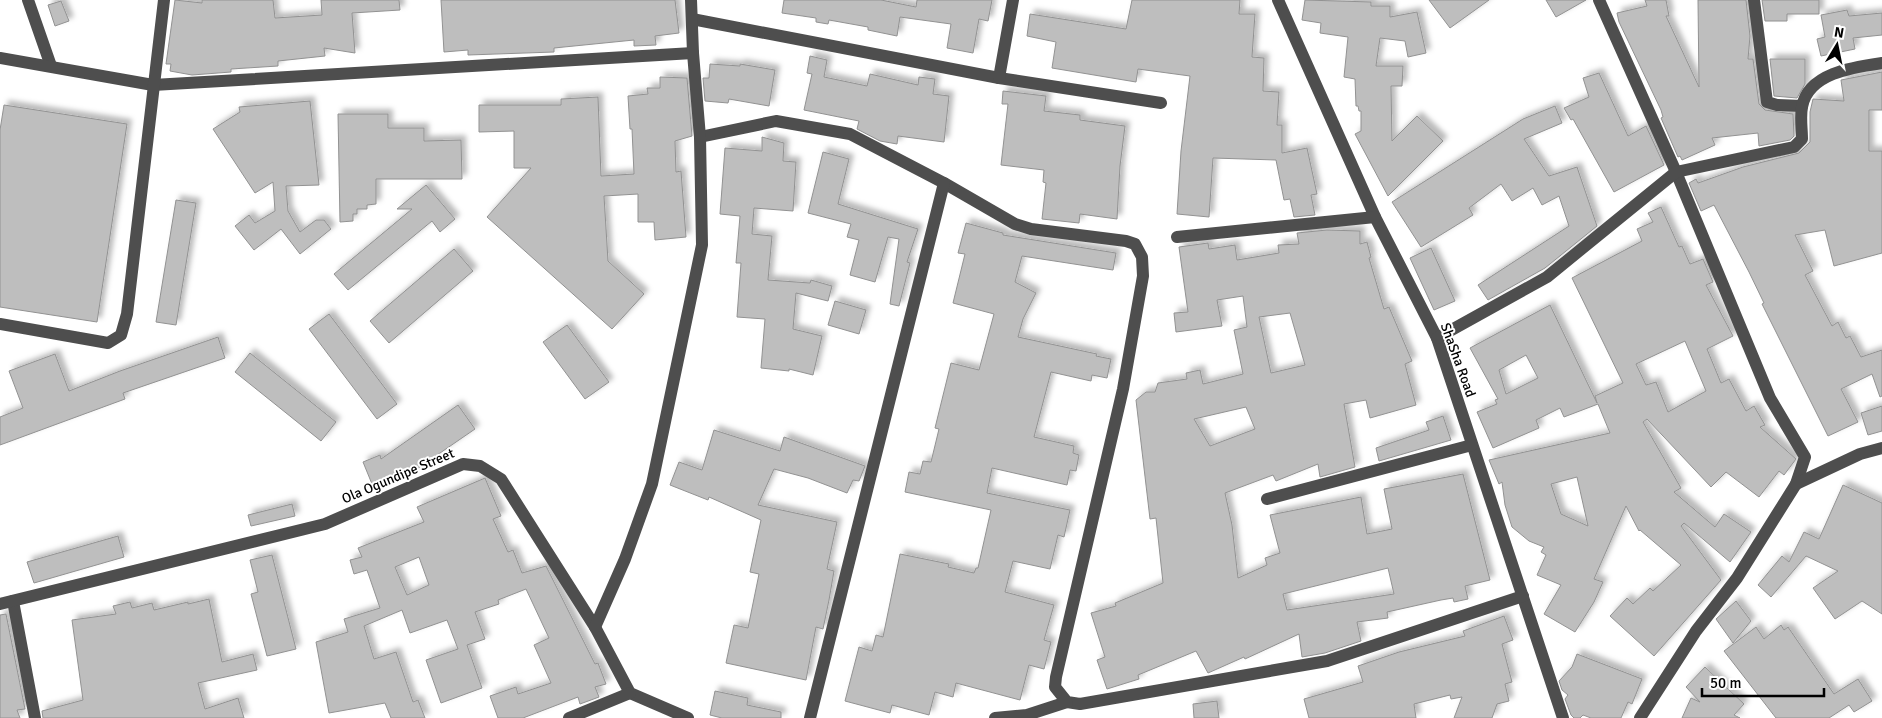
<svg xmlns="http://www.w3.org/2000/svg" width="1882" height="718" font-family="Signika,sans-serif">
<defs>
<filter id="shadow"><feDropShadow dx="4.5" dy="-4.5" stdDeviation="2.5" flood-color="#0004"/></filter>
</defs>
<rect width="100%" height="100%" fill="#fff"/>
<g fill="#bebebe" stroke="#929292" fill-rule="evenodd" filter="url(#shadow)">
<polygon points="175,0 202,3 202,0 273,0 275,18 322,15 321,0 399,0 400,10 352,13 355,53 324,48 325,56 278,61 278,66 231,69 231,72 192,75 170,71 171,64 166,64"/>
<polygon points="441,0 675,0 679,33 655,36 656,45 634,46 634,40 554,48 554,52 468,55 468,50 444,52"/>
<polygon points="784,0 881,0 916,7 917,0 992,0 988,21 979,19 973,53 947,48 951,24 900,17 897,36 868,30 868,27 829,20 828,24 816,22 816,18 782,13"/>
<polygon points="1132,0 1240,0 1239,14 1255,14 1252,57 1264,58 1263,91 1279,92 1277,125 1282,125 1282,153 1307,148 1317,194 1311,195 1315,215 1294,217 1290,199 1284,200 1276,160 1213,158 1209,217 1177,214 1181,151 1190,76 1138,69 1136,82 1052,68 1056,42 1027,36 1030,14 1126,29"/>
<polygon points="1305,0 1371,2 1371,6 1390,6 1390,17 1417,12 1426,53 1408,57 1405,41 1380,38 1376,66 1403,66 1402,86 1391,86 1392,141 1417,116 1443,141 1388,196 1355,134 1361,131 1361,111 1359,111 1358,106 1356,106 1355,79 1344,77 1348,37 1320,33 1321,23 1302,20"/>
<polygon points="1429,0 1489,0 1450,28"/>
<polygon points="1546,0 1586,0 1556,17"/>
<polygon points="1645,0 1666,0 1669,16 1666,16 1699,87 1698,0 1746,0 1750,36 1748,59 1753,59 1759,104 1765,110 1793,114 1794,136 1790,140 1759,146 1758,133 1712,138 1715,145 1682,160 1680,156 1678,157 1661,118 1663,117 1661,110 1619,22 1617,13 1647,6"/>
<polygon points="1762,0 1819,0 1819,14 1787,14 1787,21 1765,21"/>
<polygon points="61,1 69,21 55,26 48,5"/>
<polygon points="1847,10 1849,16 1882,13 1882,35 1853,38 1855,49 1821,56 1817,39 1825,37 1821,15"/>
<polygon points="810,56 827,60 824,77 867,86 870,74 918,85 919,77 935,79 933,94 949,96 944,142 898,136 897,144 880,141 857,129 859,121 804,110 812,74 807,73"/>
<polygon points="1770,59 1805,59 1805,84 1797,98 1774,96"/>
<polygon points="710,64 740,66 740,64 775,70 769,106 729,99 728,103 705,101 703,78 709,78"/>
<polygon points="1882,72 1882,110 1869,110 1869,151 1882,151 1882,253 1834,266 1825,230 1795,235 1813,271 1805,275 1832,326 1838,322 1846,338 1850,336 1861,357 1882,350 1882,396 1880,397 1872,374 1841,389 1858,422 1828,436 1762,304 1764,303 1749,272 1714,205 1701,211 1689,183 1696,179 1698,183 1743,167 1799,153 1810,142 1810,112 1813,99 1844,101 1841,80"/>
<polygon points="1599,73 1628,136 1646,126 1664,165 1614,192 1573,119 1571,120 1564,108 1589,97 1583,78"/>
<polygon points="660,77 687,78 692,136 675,141 676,172 681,171 686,237 655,240 654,222 638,222 638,194 604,196 608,261 644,294 612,329 487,217 531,168 514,168 514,131 479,132 479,105 561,105 561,99 598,97 601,176 634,174 632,129 630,129 628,96 648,94 647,88 660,88"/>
<polygon points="1003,91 1046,96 1044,111 1080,115 1080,120 1125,126 1120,166 1117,219 1080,214 1079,223 1042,219 1046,183 1043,182 1044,170 1001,165 1008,104 1002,104"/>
<polygon points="310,101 319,185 286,186 288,211 300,232 316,220 324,220 331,229 300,254 281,229 254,250 235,226 249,215 255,223 275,211 273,182 255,193 213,129 240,112 239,107"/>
<polygon points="4,105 127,124 97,322 0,307 0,130"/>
<polygon points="1555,106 1562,123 1524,139 1549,176 1577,167 1597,226 1545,268 1488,300 1478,285 1569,226 1559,196 1542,205 1533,188 1512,201 1501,184 1469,208 1473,215 1421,247 1392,202 1523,119"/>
<polygon points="338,114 388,114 388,128 424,128 424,141 461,140 462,179 376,179 376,204 367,205 367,209 357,209 357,214 353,214 353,221 340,222"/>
<polygon points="762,137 784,143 783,161 796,162 793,211 754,208 752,234 772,236 768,280 810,283 811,280 832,286 828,301 796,293 793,329 822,336 813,375 789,369 789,371 761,368 765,319 737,317 741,263 736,263 740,216 720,214 725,148 762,151"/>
<polygon points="823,152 849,159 838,204 918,229 907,262 910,263 899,306 890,304 899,239 888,237 875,282 850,275 859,240 847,237 851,224 808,213"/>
<polygon points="426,185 455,219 440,232 432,221 348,290 334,274 412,209 397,209"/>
<polygon points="176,200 196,203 176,325 156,322"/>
<path d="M1661,207l18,40 3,-1 8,18 13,-5 10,23 -7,3 27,51 -26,13 14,34 8,-4 17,32 8,-5 11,19 -5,2 36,32 -12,16 -5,-4 -20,26 -33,-25 -15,15 -64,-68 -4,3 38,66 -7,4 41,35 9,-13 27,18 -21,30 -46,-39 -3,3 40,54 -67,76 -44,-40 17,-18 6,6 17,-16 3,3 28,-26 -41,-35 -1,1 -13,-25 -32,73 9,3 -9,20 -19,30 -31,-18 17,-29 -24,-10 9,-20 -5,-3 3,-5 -15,-6 -17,-14 -7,-22 -3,-23 -3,2 -10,-24 121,-27 -12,-29 -34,13 -4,-9 -24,12 3,8 -46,20 -16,-36 20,-8 -2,-4 3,-1 -28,-51 80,-43 47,98 -2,-7 28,-13 -51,-105 70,-37 -5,-12 16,-7 -5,-9zM1685,341l21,50 -38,21 -12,-30 -10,3 -10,-21zM1526,355l12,23 -32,16 -7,-24zM1577,477l11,49 -27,-12 -10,-30z"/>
<polygon points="966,223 1003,233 1003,235 1116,253 1113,270 1022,256 1015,282 1036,293 1023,319 1018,337 1097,354 1096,356 1111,359 1107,378 1092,375 1091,381 1051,372 1034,437 1074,446 1073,453 1079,455 1076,471 1070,470 1067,485 992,468 987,493 1070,510 1064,537 1058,535 1050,569 1013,561 1005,592 1054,605 1044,640 1051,642 1044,669 1029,665 1020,700 956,683 953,697 935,692 929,715 892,705 890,713 845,701 859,647 872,651 876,635 883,637 900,554 949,564 948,567 974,573 976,568 978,568 991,510 905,492 909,472 920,474 923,461 931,462 939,429 935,428 951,363 979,370 994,314 953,303 965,254 958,253"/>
<path d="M1327,230l33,1v13l7,-2 4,15 -2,1 15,51 5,-2 23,54 -7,3 11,41 -46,13 -4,-18 -22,4 11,63 -35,10 -2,-13 -42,17 -3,-6 -48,18 7,32 6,53 29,-13 -2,-7 15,-5 -10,-38 91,-18 6,37 25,-5 -8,-40 79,-15 27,106 -25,6 3,13 -14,3 -1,-4 -12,2 -54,12 1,6 -31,4 4,19 -36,12 -23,4 -3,-23 -54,25 -1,-2 -36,16 -12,-22 -58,24 1,4 -32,10 -10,-29 8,-3 -14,-44 25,-7 -1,-3 48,-20 -7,-65 -6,1 -14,-119 10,-8h9l3,-9 29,-4 -1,-6 14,-3 3,14 40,-10 -9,-44 13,-3 -4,-31 -26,4 5,26 -46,6 -2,-19 14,-1 -9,-65 29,-4 1,6 26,-4 2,15 42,-7 -1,-8 21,-1 -2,-11zM1290,313l15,52 -34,8 -12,-56zM1246,407l9,22 -45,17 -16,-27zM1388,568l6,26 -107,16 -4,-16z"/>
<polygon points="1431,248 1455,301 1434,310 1410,258"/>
<polygon points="454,249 473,271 389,343 370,321"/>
<polygon points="835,301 866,310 859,334 828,325"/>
<polygon points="329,314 397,404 377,419 309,329"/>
<polygon points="567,325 609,382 585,399 543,342"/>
<polygon points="218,337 225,358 123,393 125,399 0,445 0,417 23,408 9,371 55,354 69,391 120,371"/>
<polygon points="250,353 336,422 321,441 235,372"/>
<polygon points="458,405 475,429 408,475 404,470 372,484 363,462 380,455 381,459"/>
<polygon points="1882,406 1882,431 1868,435 1861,413"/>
<polygon points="1443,416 1451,440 1379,461 1376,448 1429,430 1426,422"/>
<polygon points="714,430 780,451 784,437 865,466 859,481 853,480 847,493 808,478 774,469 758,505 837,522 827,569 834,571 829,600 823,629 816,627 806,680 726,663 734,625 748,628 759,574 750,572 761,520 709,497 708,500 670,485 679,462 702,470"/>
<path d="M485,478l16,38 -8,3 15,33 5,-2 9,23 24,-7 49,98 3,-1 8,21 -11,3 4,10 -19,7 -2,-7 -55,21h-25l-8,-22 26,-9 2,7 33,-11 -17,-38 15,-7 -23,-49 -28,11 1,4 -24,8 10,27 -18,6 15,43 -41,15 -15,-43 32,-11 -11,-29 -37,13 -8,-23 -38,16 10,33 22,-7 17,50 5,-2 7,18h-34l-6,-15 -56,10 -13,-71 32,-10 -4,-13 36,-11 -13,-38 -13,4 -4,-14 12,-3 -4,-9 66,-26 -7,-15zM419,557l10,28 -22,10 -12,-28z"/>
<polygon points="1843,485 1882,503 1882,614 1862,601 1835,619 1813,588 1838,571 1806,556 1771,597 1758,585 1782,556 1789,562 1804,532 1819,539"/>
<polygon points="292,504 295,516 251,526 248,515"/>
<polygon points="118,536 124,557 34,583 27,562"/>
<polygon points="272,555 296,649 267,656 251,594 258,592 250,560"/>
<polygon points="209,599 222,662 253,654 257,670 198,683 205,709 238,698 244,718 43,718 42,711 83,700 72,620 116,614 113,606 130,602 132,608 152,603 154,610 188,602 188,604"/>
<polygon points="1736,601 1751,621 1733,643 1716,619"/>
<polygon points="6,614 25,709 17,710 20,718 0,718 0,615"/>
<polygon points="1504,616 1513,640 1502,644 1512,682 1505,684 1509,701 1497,704 1492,718 1454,718 1462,697 1451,699 1450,695 1414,704 1416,718 1309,718 1304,699 1363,682 1358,666 1399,652 1465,636 1463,631"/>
<polygon points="1781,625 1784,630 1788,627 1834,694 1858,679 1872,701 1854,712 1849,705 1829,718 1776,718 1724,651 1756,627 1764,639"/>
<polygon points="1577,654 1642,679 1632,704 1628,702 1621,718 1591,718 1583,715 1580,718 1574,718 1571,715 1565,699 1568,695 1562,690 1559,681 1572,667"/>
<polygon points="1705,667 1744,704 1734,715 1740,718 1682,718 1691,698 1700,702 1686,687"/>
<polygon points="715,691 748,698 747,705 781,712 781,718 722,718 710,715"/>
<polygon points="1217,701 1219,718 1194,718 1193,704"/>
</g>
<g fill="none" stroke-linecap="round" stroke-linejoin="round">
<g stroke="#4e4e4e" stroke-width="12">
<polyline points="28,0 51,66"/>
<polyline points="1278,0 1375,217 1437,338 1563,718"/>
<polyline points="1599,0 1676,172 1770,398 1805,457 1796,484 1737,578 1696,631 1640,718"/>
<polyline points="1754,0 1767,102 1777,105 1802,106"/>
<polyline points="692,19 999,78 1161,103"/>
<polyline points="0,58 153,85 693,53"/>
<polyline points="999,78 1013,0"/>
<polyline points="700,137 776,121 850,134 944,183 1015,224 1031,229 1126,241 1135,244 1142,257 1143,276 1123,389 1056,677 1055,687 1067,702 1080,704 1327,661 1523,596"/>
<polyline points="1177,237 1375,217"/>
<polyline points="0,324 108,343 121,335 127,314 164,0"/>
<path d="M1437,338l110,-61 129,-105 118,-25 8,-8c0,-10 -2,-22 0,-32 6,-34 52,-40 80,-44"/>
<polyline points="1796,484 1860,454 1882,448"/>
<polyline points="1267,499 1472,445"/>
<polyline points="13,601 35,718"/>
<polyline points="0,604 325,524 463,464 480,466 501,479 595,627 630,693 688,718"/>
<polyline points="595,627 625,559 652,484 702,245 700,137 693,53 691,0"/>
<polyline points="569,718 630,693"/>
<polyline points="810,718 944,183"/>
<polyline points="995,718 1027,715 1067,702"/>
</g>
</g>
<g text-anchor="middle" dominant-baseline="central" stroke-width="4" stroke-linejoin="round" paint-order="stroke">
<g font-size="14" fill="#000" stroke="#fff">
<text transform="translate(1458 360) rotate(70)">ShaSha Road</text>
<text transform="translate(398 476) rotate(-23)">Ola Ogundipe Street</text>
</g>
</g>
<g transform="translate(1837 45) rotate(10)" stroke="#ffffff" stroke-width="4" paint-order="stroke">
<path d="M0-4L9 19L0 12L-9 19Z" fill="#000000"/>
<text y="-8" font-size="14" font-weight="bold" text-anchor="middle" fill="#000000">N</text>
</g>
<path d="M1702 688v8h122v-8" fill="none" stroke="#000000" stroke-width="2.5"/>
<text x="1710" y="688" font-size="15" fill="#000000" stroke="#ffffff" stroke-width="4" paint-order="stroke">50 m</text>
</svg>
